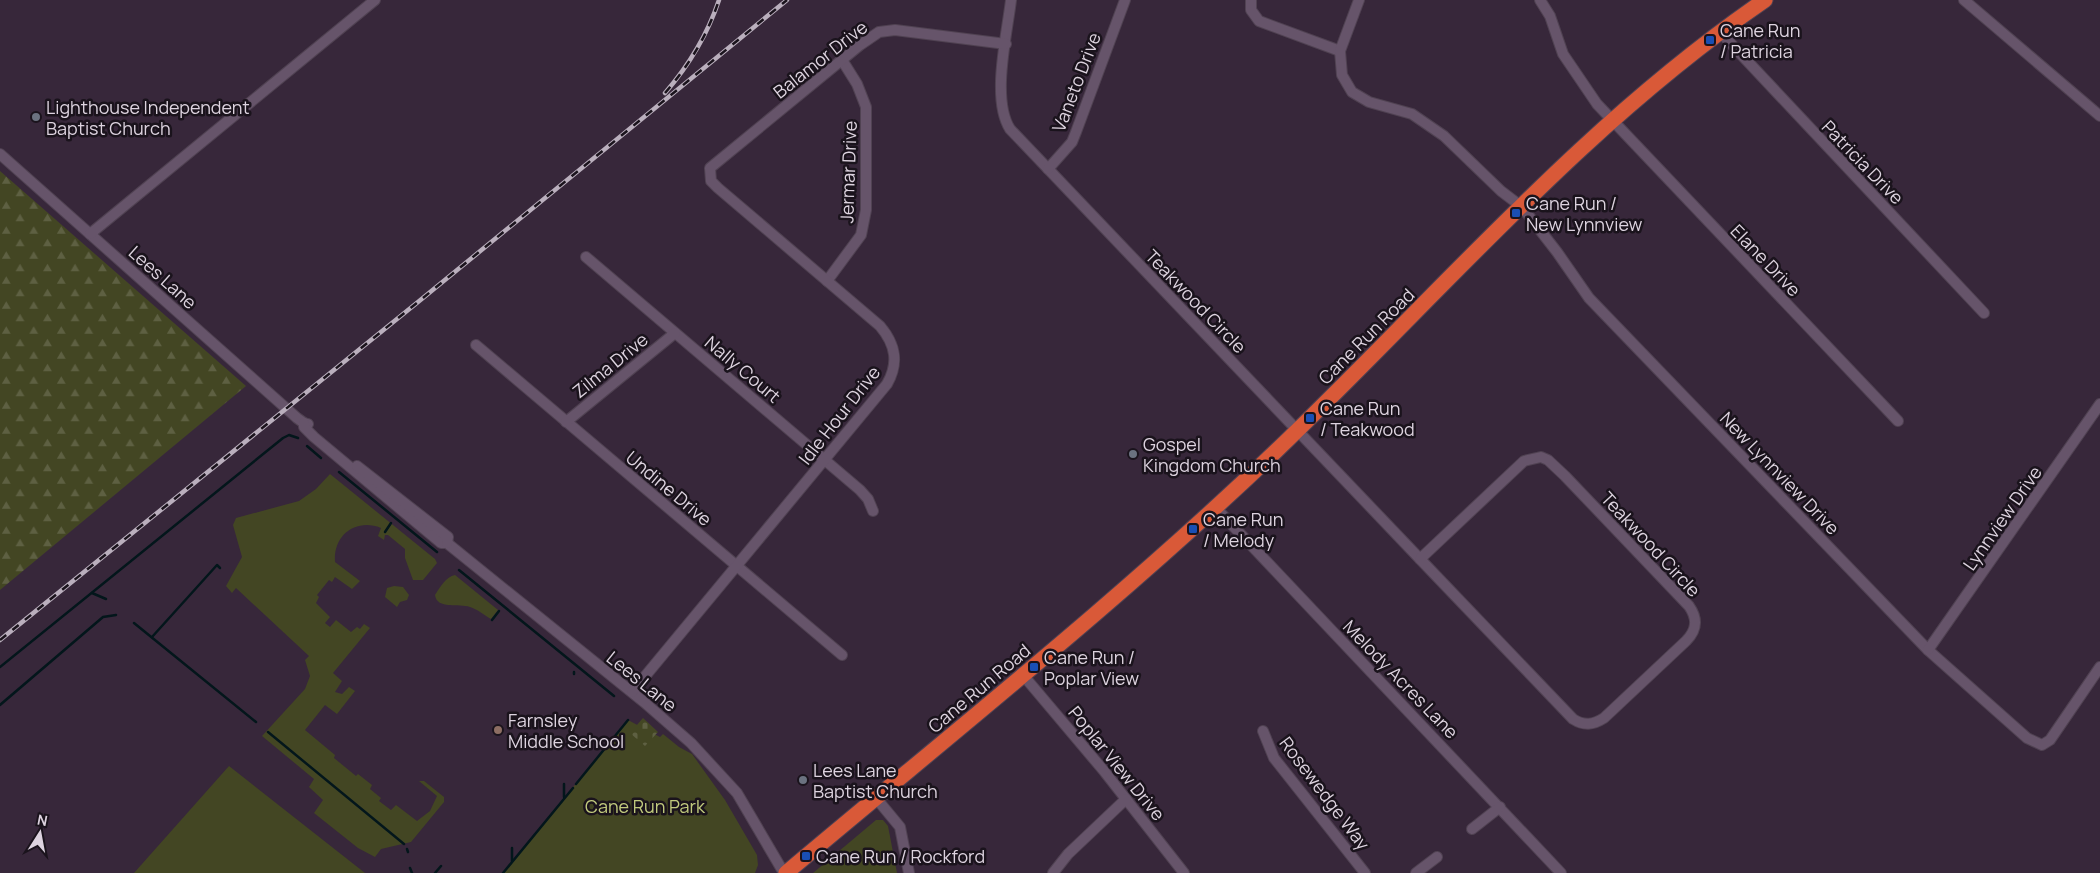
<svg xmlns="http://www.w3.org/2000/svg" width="2100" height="873" font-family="Manrope,sans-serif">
<defs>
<pattern id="forest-firs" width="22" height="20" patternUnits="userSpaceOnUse" patternTransform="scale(1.25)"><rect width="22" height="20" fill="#434623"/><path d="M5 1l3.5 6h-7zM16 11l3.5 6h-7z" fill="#5e6042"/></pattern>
<pattern id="cemetery-stones" width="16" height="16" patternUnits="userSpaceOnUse" patternTransform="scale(1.25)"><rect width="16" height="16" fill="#434623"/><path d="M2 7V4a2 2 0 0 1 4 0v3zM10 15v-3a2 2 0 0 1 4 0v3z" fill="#5e6042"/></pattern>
</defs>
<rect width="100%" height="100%" fill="#37273a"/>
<g fill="#434623">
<path d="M330,474l105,85 2,4 -14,17h-10l-8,-22v-9l-17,-14h-3l-1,5 -6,-4 3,-8c-25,-10 -48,7 -46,34l25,19 -8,8 -17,-12 -3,5 -3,-2 -12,15 2,2 -3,6 14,14 -5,6 5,4 6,-7 15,12 6,-5 3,2 4,-5 6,4 -37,45 9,8 -7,11 7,2 7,-7 6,4 -18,23 -12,-9 -20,25 30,25 -1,3 22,18 2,-2 14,11 -2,4 11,9 -2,3 12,9 5,-5 21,16 13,-10 7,-15 -18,-15h5l20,16v5l-33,40 -30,7 -6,8 -17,-9 -44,-35 9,-13 -14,-13 5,-8 -52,-43 43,-47 5,-13 -5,-16 4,-4 -73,-68 -4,5 -6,-7 16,-29 -9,-32 3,-7 63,-17 17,-12z"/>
<path d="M455,575l43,35 -7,9c-7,-4 -14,-10 -21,-12 -11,-4 -33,3 -35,-12 5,-8 11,-18 20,-20z"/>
<polygon points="394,586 403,587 409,595 407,600 400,602 397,607 385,597 387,588"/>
<polygon points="628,720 660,737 663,734 679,747 692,754 725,800 757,855 758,865 755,873 503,873"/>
<polygon points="229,766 365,873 134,873"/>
<polygon points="876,820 883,820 888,826 897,873 813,873"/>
</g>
<polygon fill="url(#forest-firs)" points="0,171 246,386 0,590"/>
<polygon fill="url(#cemetery-stones)" points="643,718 658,732 645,746 630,733"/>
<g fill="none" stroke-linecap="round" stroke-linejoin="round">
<g stroke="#03161b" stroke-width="2.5">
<polyline points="307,446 321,458"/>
<polyline points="339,472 437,552"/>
<polyline points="385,532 391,523"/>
<polyline points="459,570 614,696"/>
<polyline points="92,593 106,599"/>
<polyline points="492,620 499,611"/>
<polyline points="134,623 256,722"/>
<polyline points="152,637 217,565 220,568"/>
<polyline points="0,667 283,438 289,435 298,438"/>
<polyline points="574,674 574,672"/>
<polyline points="0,705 103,617 116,615"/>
<polyline points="268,732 404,844"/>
<polyline points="564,784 564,797"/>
<polyline points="576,784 628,720"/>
<polyline points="512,848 512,861"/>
<polyline points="407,849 408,852"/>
<polyline points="410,868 412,873"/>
<polyline points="435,873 441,866"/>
<polyline points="503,873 573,788"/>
</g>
<defs>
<g id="minor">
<path d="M1011,0c-4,35 -20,99 -1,129l410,430"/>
<polyline points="1251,0 1251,10 1259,21 1340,51"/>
<polyline points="1359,0 1340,51 1342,75 1352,92 1369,102 1412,114 1444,136 1501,191 1522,207 1557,252 1589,298 1928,650 2027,738 2042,745 2050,740 2100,667"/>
<polyline points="1540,0 1550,16 1563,54 1597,104 1898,421"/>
<polyline points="1964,0 2100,116"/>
<polyline points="1720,32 1984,313"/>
<polyline points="0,154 297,418 304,423 308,424"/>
<polyline points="1048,169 1072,142 1076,132 1125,0"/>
<polyline points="90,234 375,0"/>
<polyline points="586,257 860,490 868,499 873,511"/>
<polyline points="827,281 861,235 866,210 866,107 857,84 842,60"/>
<polyline points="476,345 842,655"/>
<polyline points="566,422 675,333"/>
<polyline points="304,423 304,427 314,437 441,543 447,543 644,702 691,743 737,793 784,873"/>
<path d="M1541,457l7,3 17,16 124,130c9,13 8,24 -3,35l-82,77c-11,7 -20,8 -31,1l-153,-160 104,-98z"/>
<polyline points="357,466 448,537 447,543"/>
<polyline points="1216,508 1561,873"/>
<polyline points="1928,650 2100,404"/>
<polyline points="1023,675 1104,771 1184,873"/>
<path d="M632,692l255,-308c12,-21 9,-39 -7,-58l-162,-138 -7,-7 -1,-13 150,-123 19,-13 16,-2 111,14"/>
<polyline points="1263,731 1274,758 1365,873"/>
<polyline points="876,798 900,827 909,873"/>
<polyline points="1472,829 1500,807"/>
<polyline points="1053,873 1068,854 1126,799"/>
<polyline points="1416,873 1437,857"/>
</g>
<path id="highway" d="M786,873c165,-139 334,-273 490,-422 160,-153 305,-325 489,-451"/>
</defs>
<use href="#minor" stroke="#504252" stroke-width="12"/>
<use href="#highway" stroke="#504252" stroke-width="17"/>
<use href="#minor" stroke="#66546a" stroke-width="10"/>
<use href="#highway" stroke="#d95938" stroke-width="15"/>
<defs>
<g id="rail">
<path d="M665,93c25,-29 42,-57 54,-93"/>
<polyline points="0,640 418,302 787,0"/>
</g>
</defs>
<use href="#rail" stroke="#baafbd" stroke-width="4.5"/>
<use href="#rail" stroke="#1a131c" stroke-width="2.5" stroke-dasharray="8" stroke-linecap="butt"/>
</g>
<g fill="#1a4fb4" stroke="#1a131c" stroke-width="2">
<rect x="1705" y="35" width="10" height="10" rx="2.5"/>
<rect x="1511" y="208" width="10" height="10" rx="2.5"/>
<rect x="1305" y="413" width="10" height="10" rx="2.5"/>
<rect x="1188" y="524" width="10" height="10" rx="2.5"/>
<rect x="1029" y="662" width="10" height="10" rx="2.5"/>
<rect x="801" y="851" width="10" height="10" rx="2.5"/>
</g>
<g fill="#6b7280" stroke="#1a131c" stroke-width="2">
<circle cx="36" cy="117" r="5"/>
<circle cx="1133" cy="454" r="5"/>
<circle cx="803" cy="780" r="5"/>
</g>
<circle fill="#8d6e63" stroke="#1a131c" stroke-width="2" cx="498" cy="730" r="5"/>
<g text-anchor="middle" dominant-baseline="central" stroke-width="5" stroke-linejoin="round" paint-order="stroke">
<g font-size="18" fill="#ddd3df" stroke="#1a131c" text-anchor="start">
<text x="1720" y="30">Cane Run<tspan x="1720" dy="21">/ Patricia</tspan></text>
<text x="46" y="107">Lighthouse Independent<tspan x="46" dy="21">Baptist Church</tspan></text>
<text x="1526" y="203">Cane Run /<tspan x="1526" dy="21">New Lynnview</tspan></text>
<text x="1320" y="408">Cane Run<tspan x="1320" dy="21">/ Teakwood</tspan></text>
<text x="1143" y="444">Gospel<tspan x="1143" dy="21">Kingdom Church</tspan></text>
<text x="1203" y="519">Cane Run<tspan x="1203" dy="21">/ Melody</tspan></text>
<text x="1044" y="657">Cane Run /<tspan x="1044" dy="21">Poplar View</tspan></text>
<text x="508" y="720">Farnsley<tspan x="508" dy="21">Middle School</tspan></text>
<text x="813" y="770">Lees Lane<tspan x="813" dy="21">Baptist Church</tspan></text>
<text x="816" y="856">Cane Run / Rockford</text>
</g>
<g font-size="18" fill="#ddd3df" stroke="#1a131c">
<text transform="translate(820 59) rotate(-38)">Balamor Drive</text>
<text transform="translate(1076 82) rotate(-69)">Vaneto Drive</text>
<text transform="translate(1863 162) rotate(46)">Patricia Drive</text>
<text transform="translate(848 172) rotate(-88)">Jermar Drive</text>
<text transform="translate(1766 260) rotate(46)">Elane Drive</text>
<text transform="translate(163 277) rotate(42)">Lees Lane</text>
<text transform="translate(1196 301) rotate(46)">Teakwood Circle</text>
<text transform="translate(1366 336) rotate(-45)">Cane Run Road</text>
<text transform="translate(610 365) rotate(-39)">Zilma Drive</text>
<text transform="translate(743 369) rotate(40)">Nally Court</text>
<text transform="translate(839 415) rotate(-52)">Idle Hour Drive</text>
<text transform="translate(1780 473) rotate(46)">New Lynnview Drive</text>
<text transform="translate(669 488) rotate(40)">Undine Drive</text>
<text transform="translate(2002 518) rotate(-55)">Lynnview Drive</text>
<text transform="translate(1651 544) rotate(47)">Teakwood Circle</text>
<text transform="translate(1401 679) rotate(46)">Melody Acres Lane</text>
<text transform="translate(642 681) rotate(39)">Lees Lane</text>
<text transform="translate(979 688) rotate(-40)">Cane Run Road</text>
<text transform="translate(1117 763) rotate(51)">Poplar View Drive</text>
<text transform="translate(1325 793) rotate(53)">Rosewedge Way</text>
</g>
<g font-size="18" fill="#c2cb7e" stroke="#1a131c">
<text x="645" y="806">Cane Run Park</text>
</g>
</g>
<g transform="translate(40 833) rotate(11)" stroke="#1a131c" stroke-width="4" paint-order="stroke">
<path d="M0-4L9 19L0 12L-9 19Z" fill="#ddd3df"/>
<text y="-8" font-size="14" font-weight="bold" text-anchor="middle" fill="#ddd3df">N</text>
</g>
</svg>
